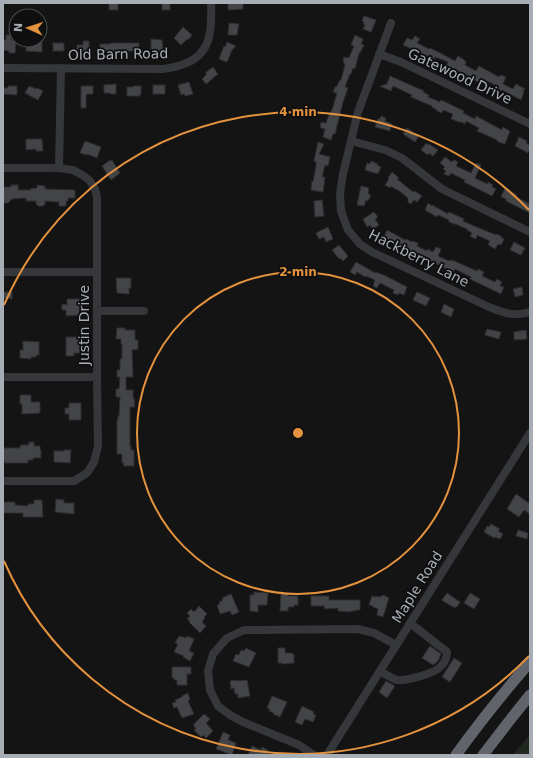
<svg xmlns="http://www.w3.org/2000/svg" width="533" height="758" font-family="'DejaVu Sans',sans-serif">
<defs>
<pattern id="grass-tufts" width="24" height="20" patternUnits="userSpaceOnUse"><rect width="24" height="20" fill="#202820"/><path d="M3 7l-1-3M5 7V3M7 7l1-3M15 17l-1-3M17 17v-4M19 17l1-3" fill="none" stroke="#3d443e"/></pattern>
</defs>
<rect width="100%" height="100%" fill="#141415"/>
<polygon fill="url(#grass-tufts)" points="530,735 530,755 513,755"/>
<g fill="#434448" stroke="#2e2e31">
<rect x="109" y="3" width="9" height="7"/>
<rect x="162" y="3" width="8" height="7"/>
<polygon points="228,3 243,3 243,9 228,10"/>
<polygon points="364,16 376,20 371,32 363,29 365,25 363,24 364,22 362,21"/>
<polygon points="229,23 239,24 237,35 228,35"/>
<polygon points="183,27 192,35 188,40 187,39 181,45 174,38"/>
<polygon points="6,35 11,35 11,40 13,40 13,41 16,41 15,53 9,53 9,51 3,50 3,40 6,40"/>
<polygon points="355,35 363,39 361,44 364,45 360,53 359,53 355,69 353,68 351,74 350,74 345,87 348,88 343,102 335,134 333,134 331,140 323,137 325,129 321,128 320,126 321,123 322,122 326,123 330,112 331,112 333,107 337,93 333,92 335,87 337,86 340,80 341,80 345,65 343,61 344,57 347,58 347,57 349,58 354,46 351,45"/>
<polygon points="415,36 420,39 417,43 429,49 430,48 442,54 455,61 458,56 463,59 466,62 465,65 476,71 479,66 499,77 501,75 506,77 503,84 513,89 516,84 525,89 523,91 524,92 521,100 502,90 502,91 494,87 495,85 481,78 479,82 476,81 468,77 469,76 452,68 452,69 446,66 448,62 435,57 434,59 403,45 407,38 412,40"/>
<polygon points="151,39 162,40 163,51 151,50"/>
<polygon points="32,41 42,41 42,52 26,51 26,45 32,45"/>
<polygon points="83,41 89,41 89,53 77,53 77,45 83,45"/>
<polygon points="227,42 236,46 232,50 227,62 219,59 224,46 225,47"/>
<rect x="53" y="43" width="11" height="8"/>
<polygon points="111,43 139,43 139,51 115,51 115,52 109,52 100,51 100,44 109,44"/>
<polygon points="213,67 218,74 206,84 202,79 207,74 205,73"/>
<polygon points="390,76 424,91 423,92 429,95 428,97 440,102 441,100 464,111 463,113 475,119 476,116 502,130 503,127 510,131 505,144 498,142 498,141 495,139 477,131 479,128 466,121 465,124 461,122 459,122 451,119 453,114 443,110 442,113 437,111 437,110 432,107 432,106 411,97 412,95 393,86 391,91 380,86 387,84"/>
<polygon points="189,82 193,94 185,96 184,94 181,95 178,85"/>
<polygon points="116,84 116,94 110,94 110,93 104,93 104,85"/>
<rect x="153" y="85" width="12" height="9"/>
<polygon points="8,86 17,86 17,95 3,94 3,88 8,88"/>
<polygon points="29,86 36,89 37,88 43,91 38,100 25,93"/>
<polygon points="81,86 93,86 93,94 87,94 86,95 86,108 81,108"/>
<polygon points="133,86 141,86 141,94 140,94 140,96 127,96 127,87 133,87"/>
<polygon points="381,116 386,118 385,121 392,124 390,131 375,127 378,119 380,119"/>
<polygon points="407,128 419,136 415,142 403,134"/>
<polygon points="519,137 527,141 526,143 530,145 530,149 528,153 515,146"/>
<polygon points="26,139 42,139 43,151 36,151 36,149 26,150"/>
<polygon points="85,141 101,147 97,158 87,154 87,155 80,153"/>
<polygon points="318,142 324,144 319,154 330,157 328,166 325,165 322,177 325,177 323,192 311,190 312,181 313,182 316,166 316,162 314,161"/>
<polygon points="426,143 428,145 429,144 438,150 433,156 429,153 428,155 421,150"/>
<polygon points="445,157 452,162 454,160 458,162 456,166 471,173 476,163 481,165 475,178 487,184 488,182 493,185 492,187 496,189 492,196 464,182 465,180 451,173 449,176 444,174 446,171 443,169 445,167 440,163"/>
<polygon points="110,160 111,161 112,160 120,173 111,180 102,166"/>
<polygon points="371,161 378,164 377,165 381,167 378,174 365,170 367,163 370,164"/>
<polygon points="392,172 399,178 397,179 413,192 415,191 422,196 417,202 414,200 411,204 408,202 408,198 398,190 397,190 391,186 390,188 385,185 389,179 388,178"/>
<polygon points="11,185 18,185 18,190 31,190 30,189 37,188 37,185 45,186 45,189 75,190 75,198 68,198 68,201 66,201 66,206 59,206 59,202 45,201 45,204 43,206 38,206 36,204 36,201 26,201 26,198 12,199 8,203 3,203 3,187 11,187"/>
<polygon points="361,186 369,188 368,194 371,195 368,201 366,200 364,206 357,205"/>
<polygon points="505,188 517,195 516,197 530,204 530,213 506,201 506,199 501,197"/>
<polygon points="322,200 324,216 315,217 314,201"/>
<polygon points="428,203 432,206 432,205 448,214 449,212 464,219 463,221 474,226 496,235 496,234 501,236 501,237 504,239 501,245 498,244 495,249 490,246 488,244 490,241 479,236 477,235 476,239 470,236 472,233 467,230 467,229 455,224 454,224 449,222 449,220 438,215 437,217 425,210"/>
<polygon points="374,212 378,217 375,219 379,225 373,229 370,225 367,227 363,219"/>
<polygon points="328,227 333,239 326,242 324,237 319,239 316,233"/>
<polygon points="387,230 405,240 406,239 412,242 412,241 418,243 417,246 427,251 427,249 433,252 436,247 441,249 438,256 449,261 449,260 452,261 452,260 477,271 478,269 484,272 482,276 495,282 497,279 502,282 500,286 504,287 501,294 470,279 471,277 455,269 453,272 429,260 430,259 417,253 417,254 388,241 389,240 384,237"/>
<polygon points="514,242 525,248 521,255 510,250"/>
<polygon points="339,245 348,256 343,261 340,258 339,259 332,250"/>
<polygon points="356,262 375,273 375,272 384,275 407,287 404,295 399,293 398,295 393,293 394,290 380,283 377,288 373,286 375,280 366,276 365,277 357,272 355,275 350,272"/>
<polygon points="116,278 131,278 131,288 129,288 129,294 117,293"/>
<polygon points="522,287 523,295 515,297 513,289"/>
<polygon points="3,292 12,292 12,299 3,298"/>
<polygon points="417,292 430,298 426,306 413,300"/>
<polygon points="67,299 80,299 79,315 66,316 66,310 62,310 62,304 67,305"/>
<polygon points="444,304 454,309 451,317 441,312"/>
<polygon points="117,328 125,328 125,330 135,330 135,340 138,340 138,349 132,350 133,377 126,377 126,390 133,390 133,398 134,398 135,407 130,407 130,446 131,446 131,450 134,450 134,466 123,466 124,463 122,463 122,454 117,454 117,420 118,420 118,416 119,416 120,397 116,397 116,389 119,389 120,377 117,377 117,370 120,370 120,359 122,359 122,344 121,344 121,339 116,339"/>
<polygon points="487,329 501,332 499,339 485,335"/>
<polygon points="526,330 527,339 514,340 514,332"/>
<polygon points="66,337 80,337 80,353 74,353 74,356 66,356"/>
<polygon points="23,341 39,342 39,355 36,355 36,357 31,357 31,359 20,358 20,350 23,350"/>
<polygon points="20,395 31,395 31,402 40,402 40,413 22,414 22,404 20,404"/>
<polygon points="69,403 81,403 81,420 69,420 69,414 65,414 65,408 69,408"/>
<polygon points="29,442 34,442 34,446 40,446 40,450 41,450 41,458 33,458 33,460 28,460 28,463 5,463 5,462 3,462 3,450 4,450 4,448 20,448 20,446 22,445 29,445"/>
<polygon points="63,450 71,450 70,463 54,462 54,451 64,451"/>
<polygon points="516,494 530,504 530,514 524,510 519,517 507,509"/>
<polygon points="56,499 64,500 64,503 74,503 74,514 55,512"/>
<polygon points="34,500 42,500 43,517 23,517 23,513 3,513 3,502 15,502 15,505 28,506 28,504 34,504"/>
<polygon points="491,524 500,529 498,531 503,534 500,539 495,537 494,538 484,532 487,526 489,527"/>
<polygon points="518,530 528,533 527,539 516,536"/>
<polygon points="254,592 268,593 267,605 258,605 258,612 250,611 250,595 254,595"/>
<polygon points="288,593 288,596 298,596 298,605 294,605 294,607 288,607 288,611 280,611 281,594"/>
<polygon points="447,593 460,602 457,607 456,606 455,608 443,601 442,600"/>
<polygon points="470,593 480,599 474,609 464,603"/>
<polygon points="231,594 239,612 232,615 230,611 220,614 217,605 220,604 219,602 223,600 222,598"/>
<polygon points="383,595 389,598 383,617 377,615 378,609 373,607 373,606 369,605 372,596 376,597 376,596 380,597"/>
<polygon points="311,596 329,596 329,600 360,600 360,610 356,610 355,611 351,611 351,612 338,611 338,608 325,609 324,606 311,606"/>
<polygon points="199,606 207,614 204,617 205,618 202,622 206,626 200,633 189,622 190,621 187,619 190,616 187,613 191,609 194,612"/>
<polygon points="179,636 187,638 187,636 194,639 189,651 194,653 190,661 183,657 184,656 174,652 178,644 175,643"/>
<polygon points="430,646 441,654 438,661 433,665 422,658"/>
<polygon points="246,648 256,653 249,667 233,661 236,654 239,655 241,650 244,651"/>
<polygon points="278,648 285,648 285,653 291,653 292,654 294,654 294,663 282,664 282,663 278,663"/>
<polygon points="454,658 462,663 450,682 442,677"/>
<polygon points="172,667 191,667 191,674 187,674 187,685 177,685 177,680 174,680 174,678 172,678"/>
<polygon points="237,680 237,681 247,680 250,696 238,698 238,694 235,694 234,688 231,689 230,681"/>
<polygon points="386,681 395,686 387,698 379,692"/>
<polygon points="188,693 190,700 188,701 194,714 182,718 177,707 174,708 172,703 176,702 175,700 182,697 182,696"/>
<polygon points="272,696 287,702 280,717 273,714 274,713 269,711 270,709 267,708"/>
<polygon points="302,706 314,712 313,714 316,715 313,722 305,719 302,725 295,722"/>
<polygon points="204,714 210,719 206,723 213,731 206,738 203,735 201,737 194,730 196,729 194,726 194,724"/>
<polygon points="223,732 230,735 228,740 236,743 232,755 216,749"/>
<polygon points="252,746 261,750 262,747 268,750 266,753 271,755 248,755"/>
</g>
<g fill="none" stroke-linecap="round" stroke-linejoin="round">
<g stroke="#35373a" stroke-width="8">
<path d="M391,23l-33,89 -15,62 -3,20 1,17 7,19 12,14 12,8 117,55c15,6 25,10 41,5"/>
<polyline points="379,54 401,62 530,124"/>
<path d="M3,68l160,1c6,-1 13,-2 18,-4 31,-9 31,-36 30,-62"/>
<polyline points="351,141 385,150 402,158 442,189 530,232"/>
<polyline points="3,168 59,168 73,170 84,176 90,181 95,189 97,197 97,377 98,446 94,462 87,473 74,481 3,481"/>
<polyline points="59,168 61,68"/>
<polyline points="3,272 97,272"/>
<polyline points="97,311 144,311"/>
<polyline points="3,377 97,377"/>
<path d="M380,671c5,3 11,7 17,9 9,1 35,-6 42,-12 5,-4 8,-10 8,-16l-37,-29"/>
<polyline points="314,755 299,745 243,722 230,715 218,706 210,690 208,671 213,654 227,638 244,630 358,629 374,633 396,645"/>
<polyline points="327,755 530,433"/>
</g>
<g stroke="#61656b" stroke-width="11">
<path d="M456,755c23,-32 48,-63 74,-93"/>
<polyline points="483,755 510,720 530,695"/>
</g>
</g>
<g fill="none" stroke="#e4923d" stroke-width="2">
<circle cx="298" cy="433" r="161"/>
<path d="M529 656A321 321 0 0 1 4 561M4 305A321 321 0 0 1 529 210"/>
</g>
<g text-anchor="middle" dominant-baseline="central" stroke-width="3.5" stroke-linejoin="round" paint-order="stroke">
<g font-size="14" fill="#a6adb5" stroke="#0f0f10">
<text transform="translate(118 54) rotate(-1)">Old Barn Road</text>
<text transform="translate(460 76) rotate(25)">Gatewood Drive</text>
<text transform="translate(419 258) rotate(27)">Hackberry Lane</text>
<text transform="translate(84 325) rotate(-90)">Justin Drive</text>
<text transform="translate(417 587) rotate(-58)">Maple Road</text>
</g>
</g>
<circle cx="298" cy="433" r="6" fill="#e4923d" stroke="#0f0f10" stroke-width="2"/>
<g font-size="12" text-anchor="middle" font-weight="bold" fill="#e4923d" stroke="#0f0f10" stroke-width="3.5" stroke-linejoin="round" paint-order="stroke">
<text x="298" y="116">4 min</text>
<text x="298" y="276">2 min</text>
</g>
<rect width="533" height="758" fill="none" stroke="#a6adb5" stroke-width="8"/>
<g transform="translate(28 28) rotate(273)"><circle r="19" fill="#0f0f10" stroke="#4b4e52"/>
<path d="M0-3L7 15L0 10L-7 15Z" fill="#e4923d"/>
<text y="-6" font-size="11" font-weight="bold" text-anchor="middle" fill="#a6adb5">N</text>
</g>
</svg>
